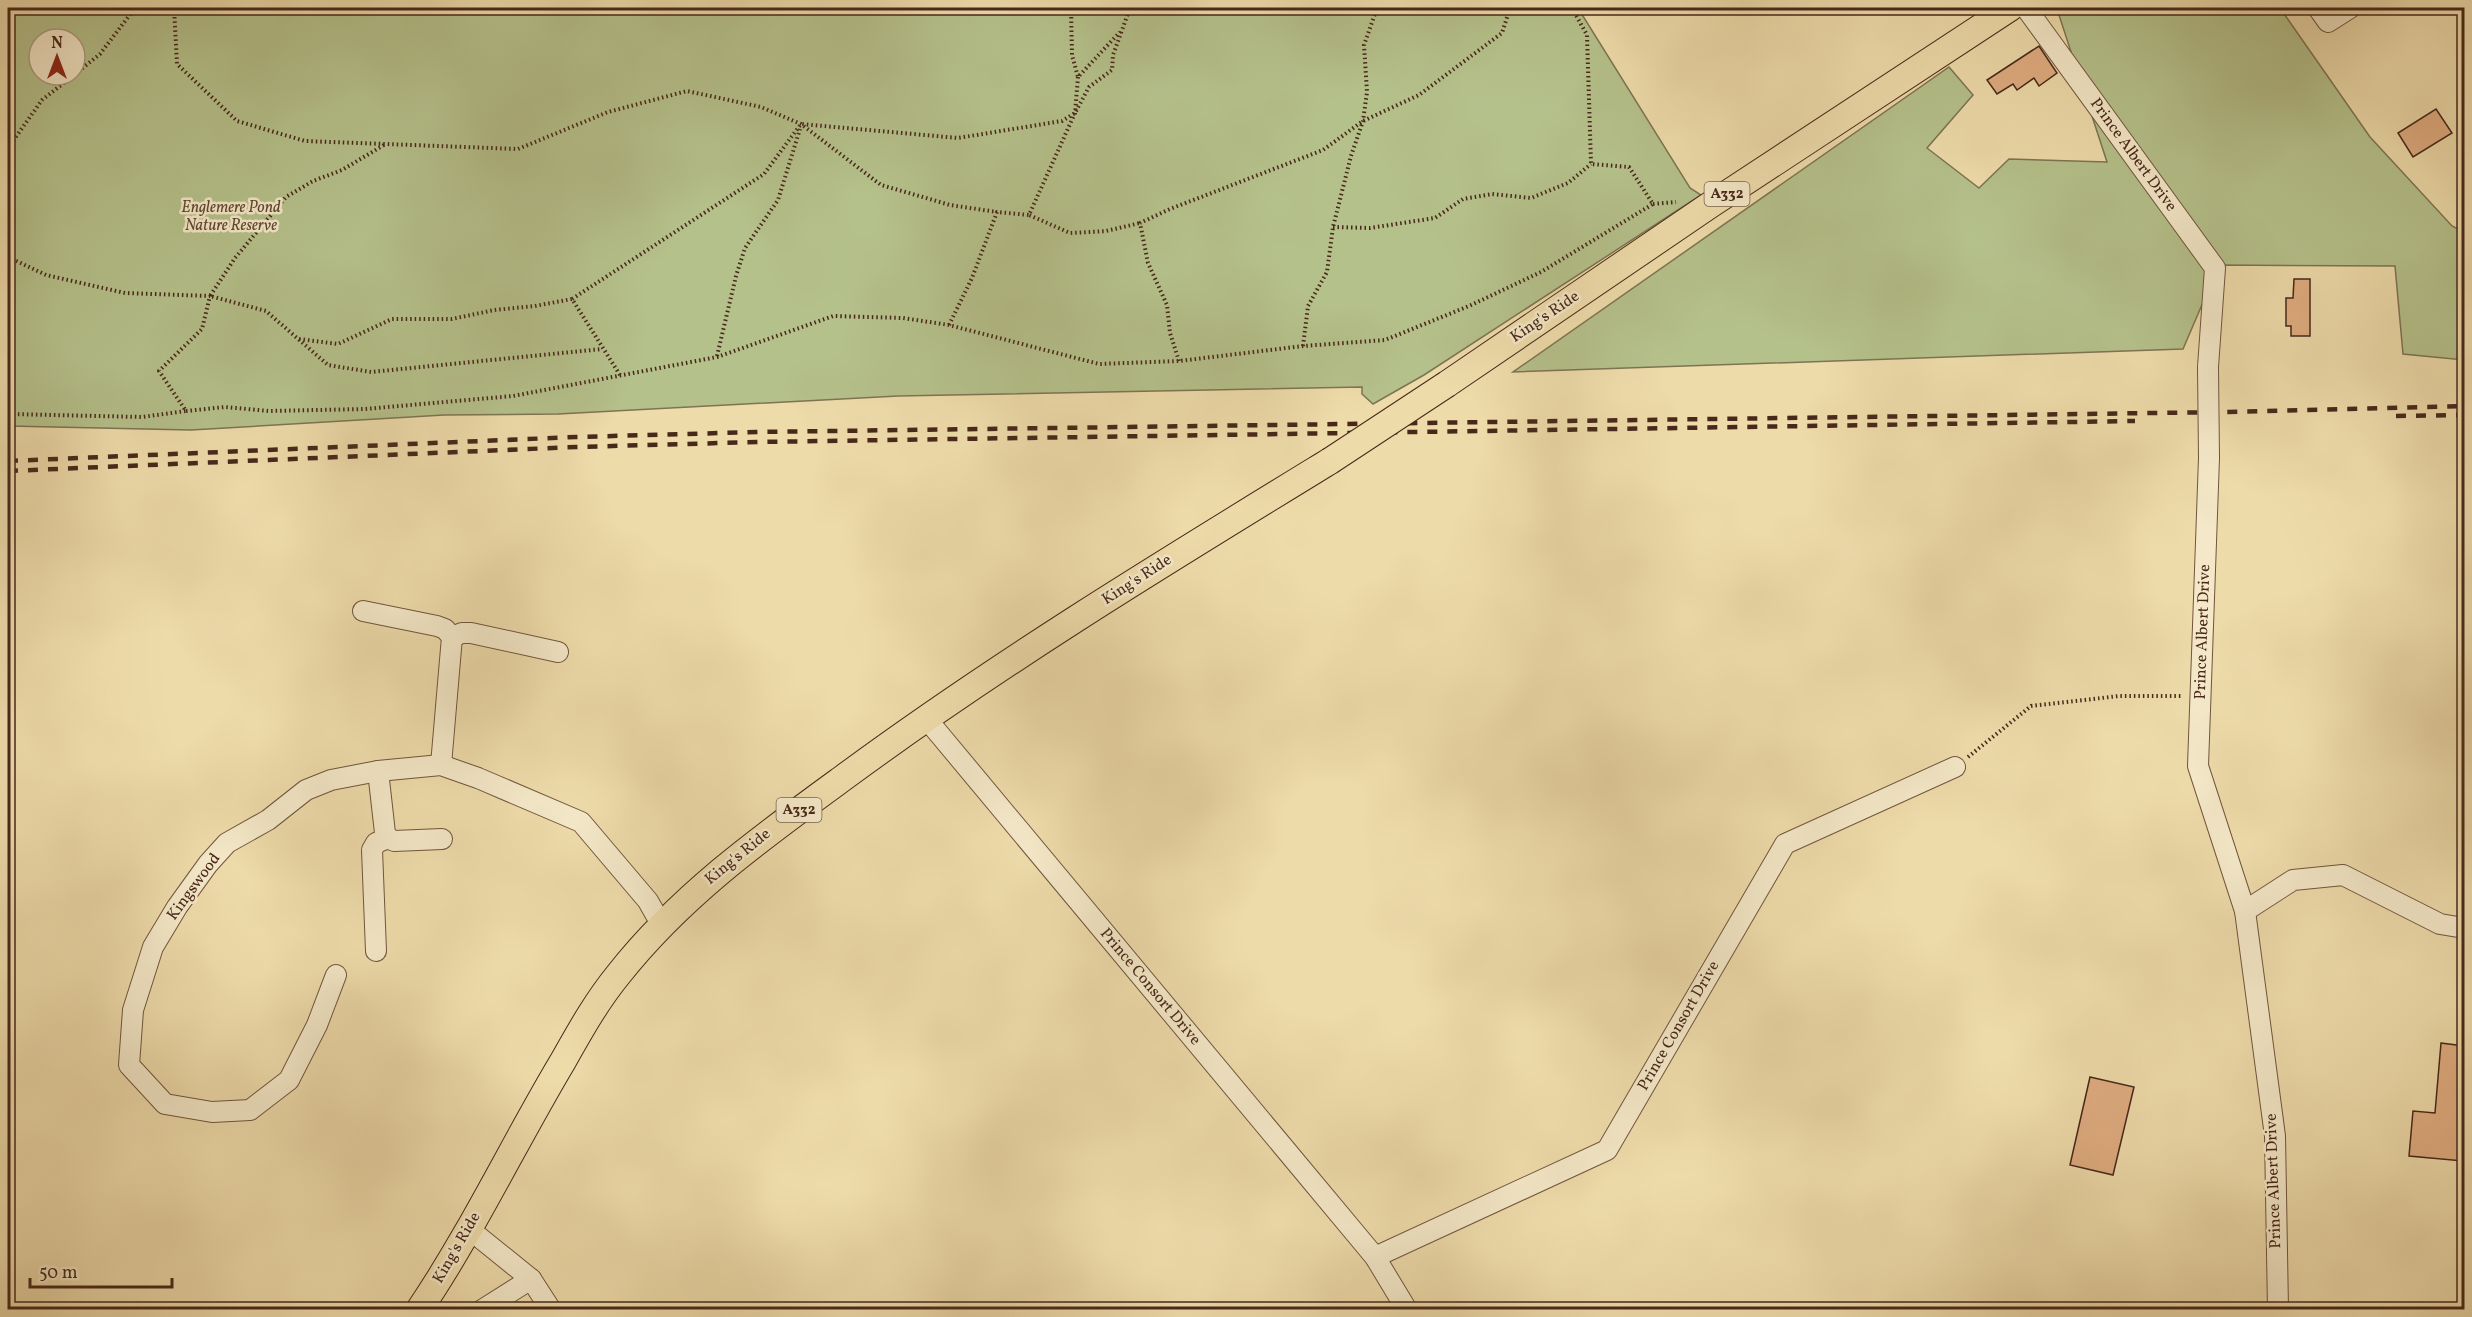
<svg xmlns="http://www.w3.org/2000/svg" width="2472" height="1317" font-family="Vollkorn,serif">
<rect width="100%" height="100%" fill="#eedbaa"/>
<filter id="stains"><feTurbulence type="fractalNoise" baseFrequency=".00333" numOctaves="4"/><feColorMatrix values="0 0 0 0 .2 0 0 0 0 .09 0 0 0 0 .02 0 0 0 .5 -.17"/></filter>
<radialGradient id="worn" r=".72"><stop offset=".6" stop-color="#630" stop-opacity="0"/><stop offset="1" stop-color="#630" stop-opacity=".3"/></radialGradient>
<g fill="#b5c18b" stroke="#7e7452" stroke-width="1.5" fill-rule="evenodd">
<path d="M8,8h1570l112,180 11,7 -277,180 -51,29 -11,-10v-7l-464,9 -340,18 -114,1 -253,15 -183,-4zM39,39h36v36h-36z"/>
<polygon points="2059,8 2280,8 2370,137 2452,226 2464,232 2464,360 2403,354 2395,266 2219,265 2183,349 1513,372 1949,67 1973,95 1927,148 1979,188 2009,159 2107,162 2057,9"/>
</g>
<g fill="#dfad81" stroke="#47281a" stroke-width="1.5">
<polygon points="2039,46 2057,73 2039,86 2034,78 2017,90 2013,84 1997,94 1987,80"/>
<polygon points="2436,109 2452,133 2413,157 2398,133"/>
<polygon points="2294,279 2310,279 2310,336 2291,336 2291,326 2286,326 2286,298 2293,298"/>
<polygon points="2441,1043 2464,1046 2463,1161 2409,1156 2413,1111 2435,1113"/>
<polygon points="2090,1077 2134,1087 2113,1175 2070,1165"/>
</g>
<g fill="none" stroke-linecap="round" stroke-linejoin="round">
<defs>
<g id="minor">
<polyline points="2026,8 2215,268 2208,367"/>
<polyline points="2318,8 2328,22 2350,8"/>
<polyline points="2209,458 2198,766 2245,911 2275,1136 2278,1310"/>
<polyline points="363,611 437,626 445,629 452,637 441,765"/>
<polyline points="452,637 462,633 471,633 558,652"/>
<polyline points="925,717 1375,1257 1407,1310"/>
<polyline points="378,771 385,833 388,838 394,841 442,839"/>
<polyline points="2245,911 2293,880 2343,875 2440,924 2464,928"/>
<polyline points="376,951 372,850 376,843 388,838"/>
<polyline points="336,975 317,1025 289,1080 250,1110 212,1112 165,1104 129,1065 133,1010 153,947 177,907 208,864 227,843 268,820 306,790 331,780 378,771 441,765 478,778 581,822 648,901 661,924"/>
<polyline points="469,1229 531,1279 551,1310"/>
<polyline points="1375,1257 1607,1150 1785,844 1955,767"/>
<polyline points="482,1310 531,1279"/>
</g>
<g id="major">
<polyline points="1447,384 1710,205 2010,8"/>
<path d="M419,1310c54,-80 95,-167 144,-249 17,-30 33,-59 55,-86 62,-79 144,-138 225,-197 156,-115 322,-216 487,-317"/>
</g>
</defs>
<use href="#minor" stroke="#71553e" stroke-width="22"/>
<use href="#major" stroke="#47281a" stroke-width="28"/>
<g stroke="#47281a" stroke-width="4" stroke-dasharray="1.5 3" stroke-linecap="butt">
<polyline points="174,8 177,64 237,121 305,141 518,149 608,112 687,91 761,107 801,124 881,185 950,205 997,212"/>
<polyline points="1071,8 1072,55 1078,77 1120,32"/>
<polyline points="75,74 100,54 135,8"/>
<polyline points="1078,77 1075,113 1029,215 1070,233 1106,231 1140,223"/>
<polyline points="384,145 342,170 313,181 286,197 235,258 210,296 266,311 328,365 371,372 602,349"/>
<polyline points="8,148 42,100 74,75"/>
<polyline points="1653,204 1676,202"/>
<polyline points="1333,227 1370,228 1435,218 1463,199 1492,194 1531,198 1568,183 1591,164"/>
<polyline points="8,257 46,275 125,293 210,296 202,329 159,371 186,411 142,417 8,414"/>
<polyline points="949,325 972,278 997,212 1029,215"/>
<polyline points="299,339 338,344 392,319 452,319 494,310 535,306 572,299"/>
<polyline points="1303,346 1308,306 1327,272 1333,227 1351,156 1363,121 1367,92 1364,45 1377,8"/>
<polyline points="717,356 736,276 745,248 778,200 800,129"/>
<polyline points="1179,361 1170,333 1167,305 1148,263 1140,223 1170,209 1323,150 1363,121 1419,95 1502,33 1510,8"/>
<polyline points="620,375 572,299 764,174 801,124 958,138 1062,121 1075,113 1089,87 1112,70 1113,55 1130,8"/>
<polyline points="186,411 225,407 269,411 365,409 513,396 717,357 833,316 903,318 949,325 1099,364 1179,361 1303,346 1385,340 1469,306 1541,272 1653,204 1629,167 1591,164 1587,35 1572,8"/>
<polyline points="1968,757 2031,706 2119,696 2182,696"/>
</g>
<use href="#minor" stroke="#f4e8c8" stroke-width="20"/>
<use href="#major" stroke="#eedbaa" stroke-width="26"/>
<g stroke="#47281a" stroke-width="4.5" stroke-dasharray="10 10" stroke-linecap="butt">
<polyline points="2396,416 2464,415"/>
<polyline points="8,461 576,437 758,432 2227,412 2464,406"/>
<polyline points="8,471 576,447 758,442 2135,421"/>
</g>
<defs>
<polyline id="minor-bridge" points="2208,367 2209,458"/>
<polyline id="major-bridge" points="1330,461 1447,384"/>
</defs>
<use href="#minor-bridge" stroke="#71553e" stroke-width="22" stroke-linecap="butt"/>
<use href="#major-bridge" stroke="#47281a" stroke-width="28" stroke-linecap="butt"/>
<use href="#minor-bridge" stroke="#f4e8c8" stroke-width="20"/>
<use href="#major-bridge" stroke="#eedbaa" stroke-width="26"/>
</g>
<g text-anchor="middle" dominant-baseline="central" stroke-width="5" stroke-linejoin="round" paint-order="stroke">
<g fill="#f4e8c8" stroke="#7b624e" stroke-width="1.5">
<rect x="1704.5" y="182" width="45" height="24" rx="4.5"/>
<rect x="776.5" y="798" width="45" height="24" rx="4.5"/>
</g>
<g font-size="15" font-weight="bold" fill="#47281a">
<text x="1727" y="194">A332</text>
<text x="799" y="810">A332</text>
</g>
<g font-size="16" fill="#47281a" stroke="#f4e8c8">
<text transform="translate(2133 155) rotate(54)">Prince Albert Drive</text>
<text transform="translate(1545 317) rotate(-34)">King's Ride</text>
<text transform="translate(1137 580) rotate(-33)">King's Ride</text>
<text transform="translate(2203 632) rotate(-88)">Prince Albert Drive</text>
<text transform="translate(738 857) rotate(-39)">King's Ride</text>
<text transform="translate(194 887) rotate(-54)">Kingswood</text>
<text transform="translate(1150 987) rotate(50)">Prince Consort Drive</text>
<text transform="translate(1679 1026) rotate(-60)">Prince Consort Drive</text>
<text transform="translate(2274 1181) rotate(-92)">Prince Albert Drive</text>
<text transform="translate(457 1248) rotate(-60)">King's Ride</text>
</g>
<g font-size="16" font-style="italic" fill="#5d4731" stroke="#f4e8c8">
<text x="231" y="208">Englemere Pond<tspan x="231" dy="18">Nature Reserve</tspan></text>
</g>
</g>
<rect width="2472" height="1317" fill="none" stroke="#eedbaa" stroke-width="30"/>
<rect x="9" y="9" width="2454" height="1299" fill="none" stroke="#47281a" stroke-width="3"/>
<rect x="15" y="15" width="2442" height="1287" fill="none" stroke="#47281a" stroke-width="1.5"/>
<g transform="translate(57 57)"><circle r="28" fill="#f4e8c8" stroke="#af9b82" stroke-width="1.5"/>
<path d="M0-4.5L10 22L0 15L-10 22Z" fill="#8f2418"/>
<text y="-9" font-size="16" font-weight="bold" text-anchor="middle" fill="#47281a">N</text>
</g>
<path d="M30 1278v9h142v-9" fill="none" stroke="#47281a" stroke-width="3"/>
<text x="39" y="1278" font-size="18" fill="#47281a" stroke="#f4e8c8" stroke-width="4.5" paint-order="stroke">50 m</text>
<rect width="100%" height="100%" filter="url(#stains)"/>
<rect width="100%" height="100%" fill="url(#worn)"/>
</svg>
